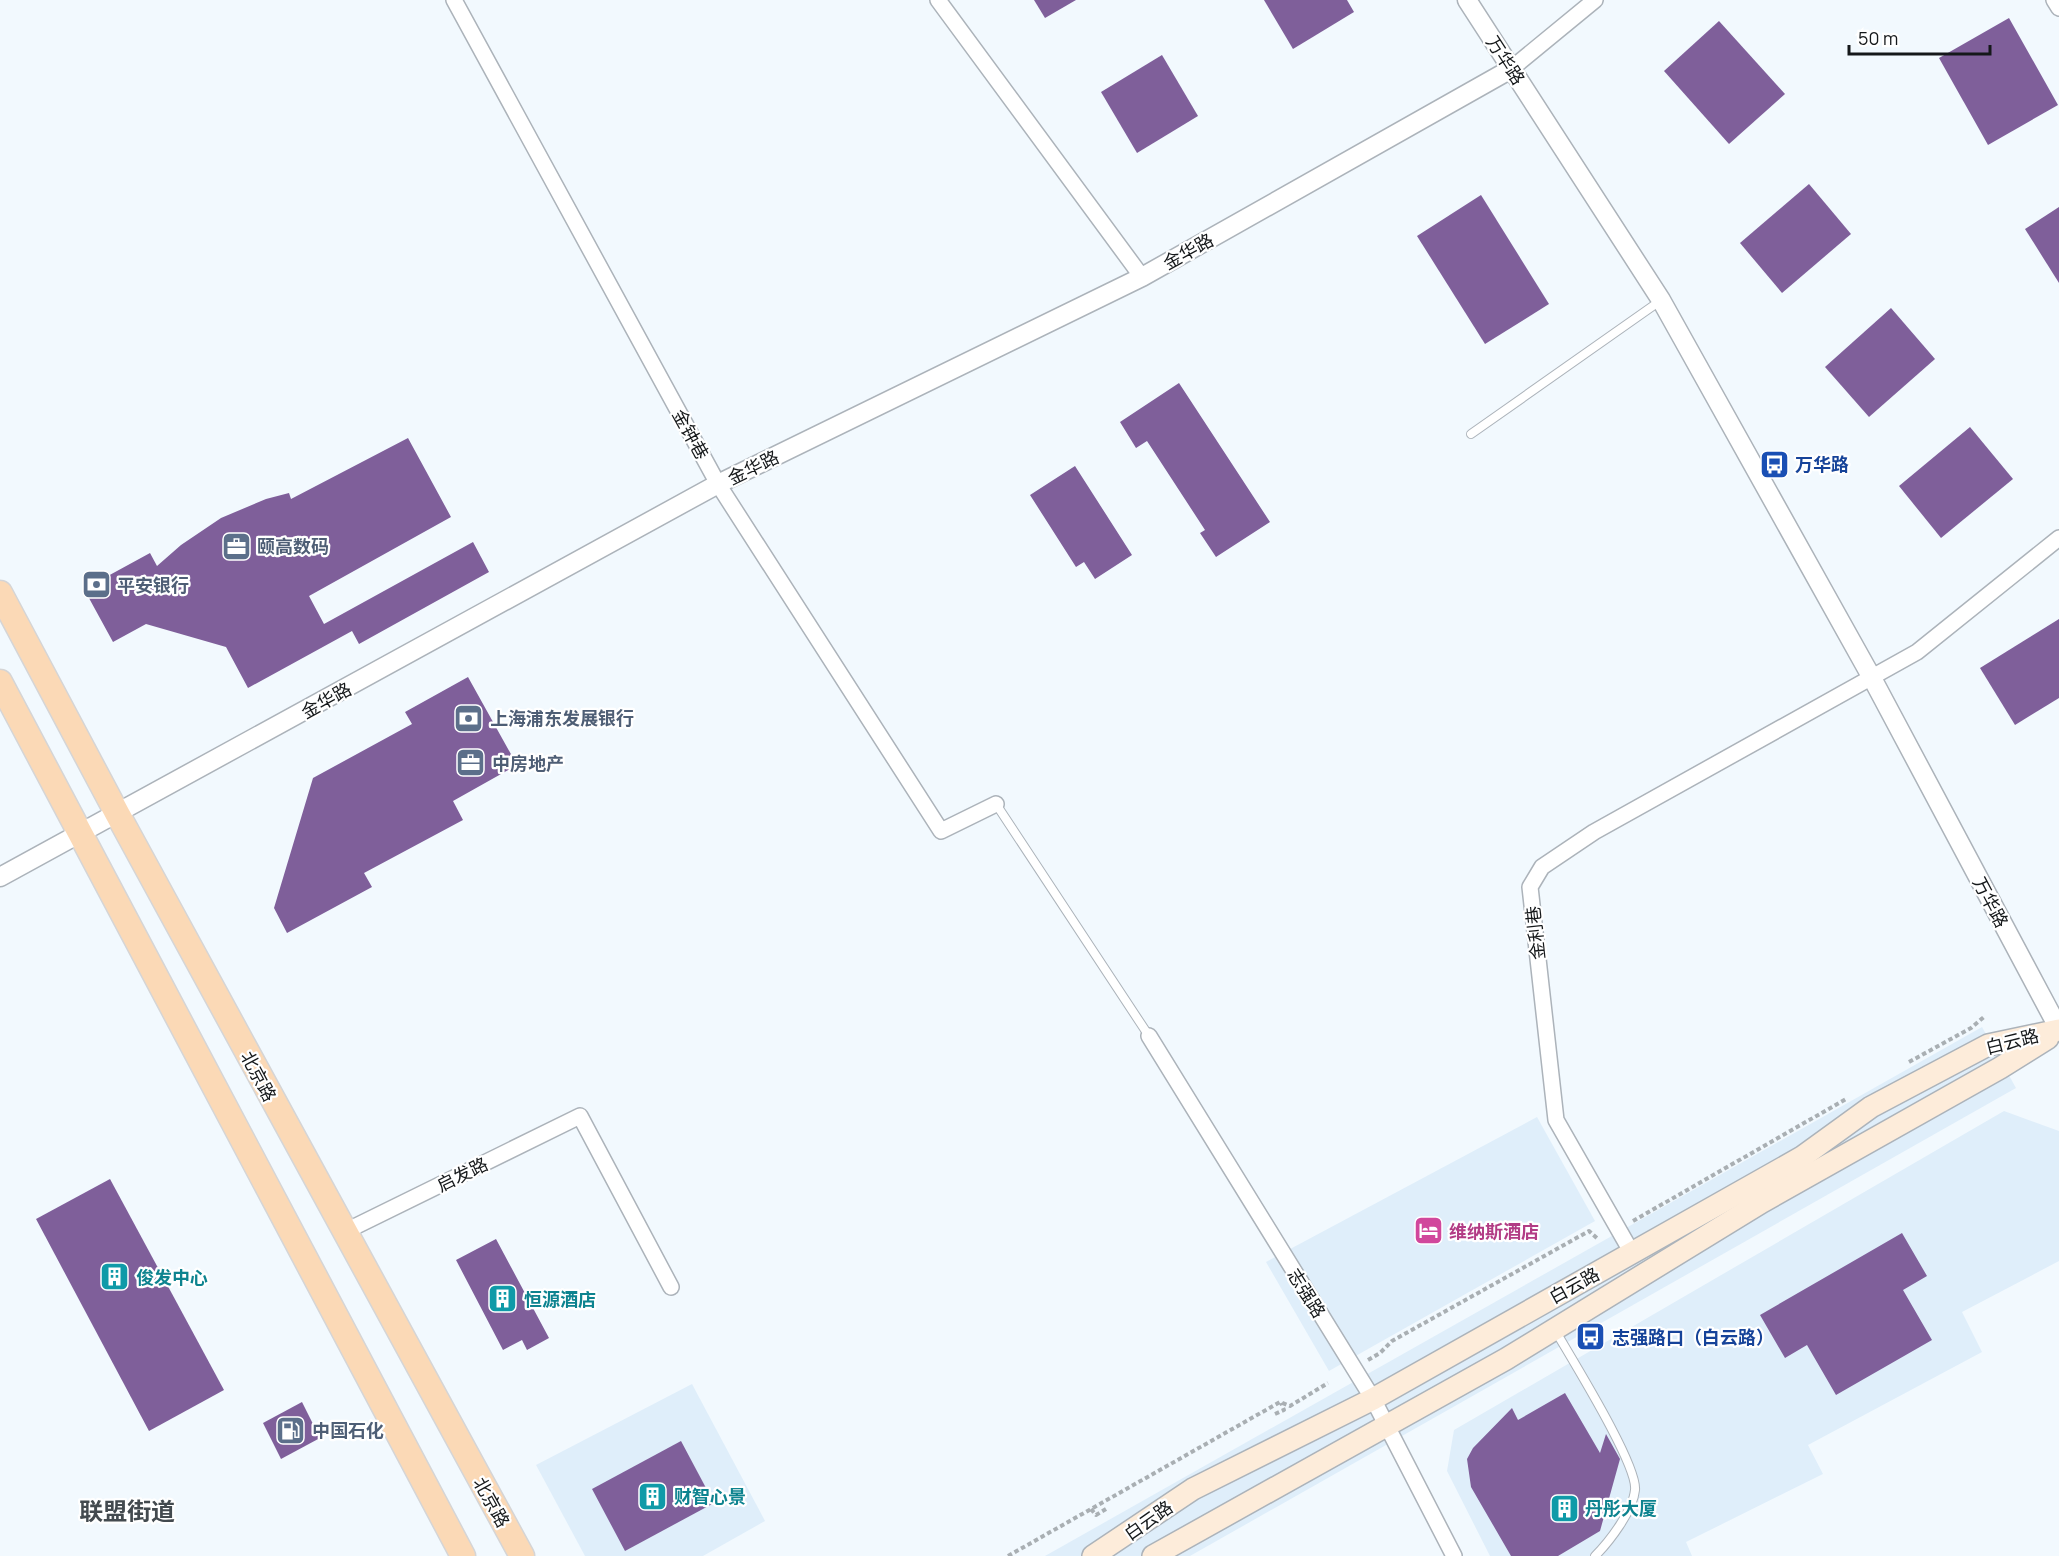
<svg xmlns="http://www.w3.org/2000/svg" width="2059" height="1556" font-family="Manrope,'Noto Sans SC',sans-serif">
<rect width="100%" height="100%" fill="#f2f9fe"/>
<g fill="#dfeefa">
<polygon points="1982,1027 2016,1088 1190,1556 1045,1556"/>
<polygon points="2004,1111 2059,1131 2059,1261 1962,1312 1982,1352 1808,1445 1823,1474 1686,1542 1692,1556 1490,1556 1447,1471 1454,1430"/>
<polygon points="1537,1117 1595,1221 1329,1371 1266,1262"/>
<polygon points="692,1384 765,1521 703,1556 585,1556 536,1465"/>
</g>
<g fill="#7f5f9a">
<polygon points="1034,0 1076,0 1045,18"/>
<polygon points="1264,0 1347,0 1354,12 1293,49"/>
<polygon points="2009,18 2058,105 1988,145 1939,58"/>
<polygon points="1719,21 1785,94 1729,144 1664,71"/>
<polygon points="1162,55 1198,116 1137,153 1101,92"/>
<polygon points="1809,184 1851,234 1782,293 1740,243"/>
<polygon points="1481,195 1549,304 1485,344 1417,236"/>
<polygon points="2059,207 2059,283 2025,229"/>
<polygon points="1891,308 1935,359 1869,417 1825,367"/>
<polygon points="1179,383 1270,522 1216,557 1200,533 1205,530 1147,441 1136,448 1120,422"/>
<polygon points="1970,427 2013,479 1941,538 1899,486"/>
<polygon points="408,438 451,517 309,596 324,624 473,542 489,572 359,644 352,631 248,688 226,647 146,624 113,642 84,589 150,553 157,566 181,545 221,518 266,499 289,493 291,499"/>
<polygon points="1075,466 1132,555 1095,579 1084,562 1076,567 1030,495"/>
<polygon points="2059,619 2059,698 2015,725 1980,668"/>
<polygon points="468,677 517,765 453,801 463,820 364,873 372,887 287,933 274,908 313,778 412,724 405,712"/>
<polygon points="110,1179 224,1390 149,1431 36,1219"/>
<polygon points="1902,1233 1927,1276 1903,1290 1932,1340 1836,1395 1807,1345 1785,1358 1760,1315"/>
<polygon points="496,1239 549,1338 527,1350 522,1340 503,1350 456,1260"/>
<polygon points="1565,1393 1600,1453 1606,1434 1620,1459 1600,1531 1558,1556 1511,1556 1471,1487 1467,1459 1473,1448 1512,1408 1518,1420"/>
<polygon points="302,1402 320,1438 281,1459 263,1423"/>
<polygon points="681,1441 714,1503 625,1551 592,1489"/>
</g>
<g fill="none" stroke-linecap="round" stroke-linejoin="round">
<defs>
<g id="service">
<polyline points="1471,434 1660,301"/>
<polyline points="996,804 1149,1036"/>
<path d="M1555,1330c16,28 83,135 80,160 -2,21 -26,52 -40,66"/>
</g>
<g id="minor">
<polyline points="454,0 718,484 941,831 996,804"/>
<polyline points="938,0 1142,277"/>
<polyline points="2054,0 2059,8"/>
<polyline points="1511,69 1595,0"/>
<polyline points="1149,1036 1373,1399 1454,1556"/>
<polyline points="344,1232 580,1116 671,1287"/>
<polyline points="1632,1253 1556,1120 1530,887 1542,867 1594,832 1917,652 2059,538"/>
</g>
<g id="tertiary">
<polyline points="1467,0 1661,300 1872,678 2059,1029"/>
<polyline points="0,877 718,484 1142,277 1511,69"/>
</g>
<g id="secondary">
<polyline points="1093,1556 1193,1489 1373,1399 1802,1157 1871,1107 1988,1045 2059,1030"/>
<polyline points="1153,1556 1506,1359 1762,1202 2000,1068 2048,1038"/>
</g>
<g id="primary">
<polyline points="0,593 118,815 522,1556"/>
<polyline points="0,682 463,1556"/>
</g>
</defs>
<use href="#service" stroke="#acb3ba" stroke-width="10"/>
<use href="#minor" stroke="#acb3ba" stroke-width="18"/>
<use href="#tertiary" stroke="#acb3ba" stroke-width="21"/>
<use href="#secondary" stroke="#acb3ba" stroke-width="24"/>
<use href="#primary" stroke="#d5d5d6" stroke-width="27"/>
<g stroke="#a9afb3" stroke-width="4" stroke-dasharray="4.5 3" stroke-linecap="butt">
<polyline points="1909,1062 1971,1028 1985,1016"/>
<polyline points="1633,1221 1846,1099"/>
<polyline points="1368,1360 1380,1353 1392,1341 1589,1231 1599,1240"/>
<polyline points="1275,1414 1284,1410 1281,1403"/>
<polyline points="1091,1509 1096,1515 1106,1509"/>
<polyline points="1008,1556 1280,1402 1290,1406 1328,1383"/>
</g>
<use href="#service" stroke="#fff" stroke-width="8"/>
<use href="#minor" stroke="#fff" stroke-width="15"/>
<use href="#tertiary" stroke="#fff" stroke-width="18"/>
<use href="#secondary" stroke="#fdecda" stroke-width="21"/>
<use href="#primary" stroke="#fbd9b6" stroke-width="24"/>
</g>
<defs>
<symbol id="bus-square" viewBox="-11 -11 22 22"><rect x="-9" y="-9" width="18" height="18" rx="4" fill="#1a4fb4" stroke="#fff"/><path d="M-5-6H5V4H4V6H2V4H-2V6H-4V4H-5ZM-3.5-4V0h7V-4ZM-3.5 1.2v1.5H-2V1.2ZM2 1.2v1.5H3.5V1.2Z" fill="#fff"/></symbol>
<symbol id="office-square" viewBox="-11 -11 22 22"><rect x="-9" y="-9" width="18" height="18" rx="4" fill="#5c6f8a" stroke="#fff"/><path d="M-6-3h4V-5.5h4V-3h4V5H-6ZM-1-4.5V-3h2v-1.5ZM-6 0V1H6V0Z" fill="#fff"/></symbol>
<symbol id="bank-square" viewBox="-11 -11 22 22"><rect x="-9" y="-9" width="18" height="18" rx="4" fill="#5c6f8a" stroke="#fff"/><path d="M-6-4H6V4H-6ZM0-2.3a2.3 2.3 0 1 0 0 4.6a2.3 2.3 0 1 0 0-4.6Z" fill="#fff"/></symbol>
<symbol id="hotel-square" viewBox="-11 -11 22 22"><rect x="-9" y="-9" width="18" height="18" rx="4" fill="#d1479c" stroke="#fff"/><path d="M-6-4.5h1.5V1H6V5H4.5V3h-9V5H-6ZM-4 0a1.8 1.8 0 1 1 3.6 0ZM.5 0V-2.5h3Q6-2.5 6 0Z" fill="#fff"/></symbol>
<symbol id="building-square" viewBox="-11 -11 22 22"><rect x="-9" y="-9" width="18" height="18" rx="4" fill="#0f9aa8" stroke="#fff"/><path d="M-4-6H4V6H1V3H-1V6H-4ZM-2.5-4.3h1.7v1.8h-1.7ZM.8-4.3h1.7v1.8H.8ZM-2.5-1h1.7V.8h-1.7ZM.8-1h1.7V.8H.8Z" fill="#fff"/></symbol>
<symbol id="fuel-square" viewBox="-11 -11 22 22"><rect x="-9" y="-9" width="18" height="18" rx="4" fill="#5c6f8a" stroke="#fff"/><path d="M-5.5-6h7V0h2V4h1.3V-2.5L3-4.5l.8-.8L6-3V5H2.5V1h-1V6h-7ZM-4.2-4.7v3.2H.2V-4.7Z" fill="#fff"/></symbol>
</defs>
<g fill-rule="evenodd">
<use href="#bus-square" x="1758" y="448" width="33" height="33"/>
<use href="#office-square" x="220" y="530" width="33" height="33"/>
<use href="#bank-square" x="80" y="568" width="33" height="33"/>
<use href="#bank-square" x="452" y="702" width="33" height="33"/>
<use href="#office-square" x="454" y="746" width="33" height="33"/>
<use href="#hotel-square" x="1412" y="1214" width="33" height="33"/>
<use href="#building-square" x="98" y="1260" width="33" height="33"/>
<use href="#building-square" x="486" y="1282" width="33" height="33"/>
<use href="#bus-square" x="1574" y="1320" width="33" height="33"/>
<use href="#fuel-square" x="274" y="1414" width="33" height="33"/>
<use href="#building-square" x="636" y="1480" width="33" height="33"/>
<use href="#building-square" x="1548" y="1492" width="33" height="33"/>
</g>
<g text-anchor="middle" dominant-baseline="central" stroke-width="4.5" stroke-linejoin="round" paint-order="stroke">
<g font-size="18" fill="#15181a" stroke="#fff">
<text transform="translate(1506 60) rotate(57)">万华路</text>
<text transform="translate(1188 251) rotate(-29)">金华路</text>
<text transform="translate(691 434) rotate(61)">金钟巷</text>
<text transform="translate(753 467) rotate(-26)">金华路</text>
<text transform="translate(326 700) rotate(-29)">金华路</text>
<text transform="translate(1991 902) rotate(62)">万华路</text>
<text transform="translate(1535 933) rotate(-96)">金利巷</text>
<text transform="translate(2012 1041) rotate(-14)">白云路</text>
<text transform="translate(259 1076) rotate(62)">北京路</text>
<text transform="translate(462 1174) rotate(-26)">启发路</text>
<text transform="translate(1574 1285) rotate(-29)">白云路</text>
<text transform="translate(1307 1293) rotate(58)">志强路</text>
<text transform="translate(492 1502) rotate(61)">北京路</text>
<text transform="translate(1148 1520) rotate(-35)">白云路</text>
</g>
<g font-size="18" font-weight="bold" fill="#164399" stroke="#fff" text-anchor="start">
<text x="1795" y="464">万华路</text>
<text x="1612" y="1337">志强路口（白云路）</text>
</g>
<g font-size="18" font-weight="bold" fill="#4e5e75" stroke="#fff" text-anchor="start">
<text x="257" y="546">颐高数码</text>
<text x="117" y="585">平安银行</text>
<text x="490" y="718">上海浦东发展银行</text>
<text x="492" y="763">中房地产</text>
<text x="312" y="1430">中国石化</text>
</g>
<g font-size="18" font-weight="bold" fill="#b23c85" stroke="#fff" text-anchor="start">
<text x="1449" y="1231">维纳斯酒店</text>
</g>
<g font-size="18" font-weight="bold" fill="#0d838f" stroke="#fff" text-anchor="start">
<text x="136" y="1277">俊发中心</text>
<text x="524" y="1299">恒源酒店</text>
<text x="674" y="1496">财智心景</text>
<text x="1585" y="1508">丹彤大厦</text>
</g>
<g font-size="24" font-weight="bold" fill="#434a4f" stroke="#fff">
<text x="127" y="1510">联盟街道</text>
</g>
</g>
<path d="M1849 45v9h141v-9" fill="none" stroke="#15181a" stroke-width="3"/>
<text x="1858" y="45" font-size="18" fill="#15181a" stroke="#ffffff" stroke-width="4.5" paint-order="stroke">50 m</text>
</svg>
